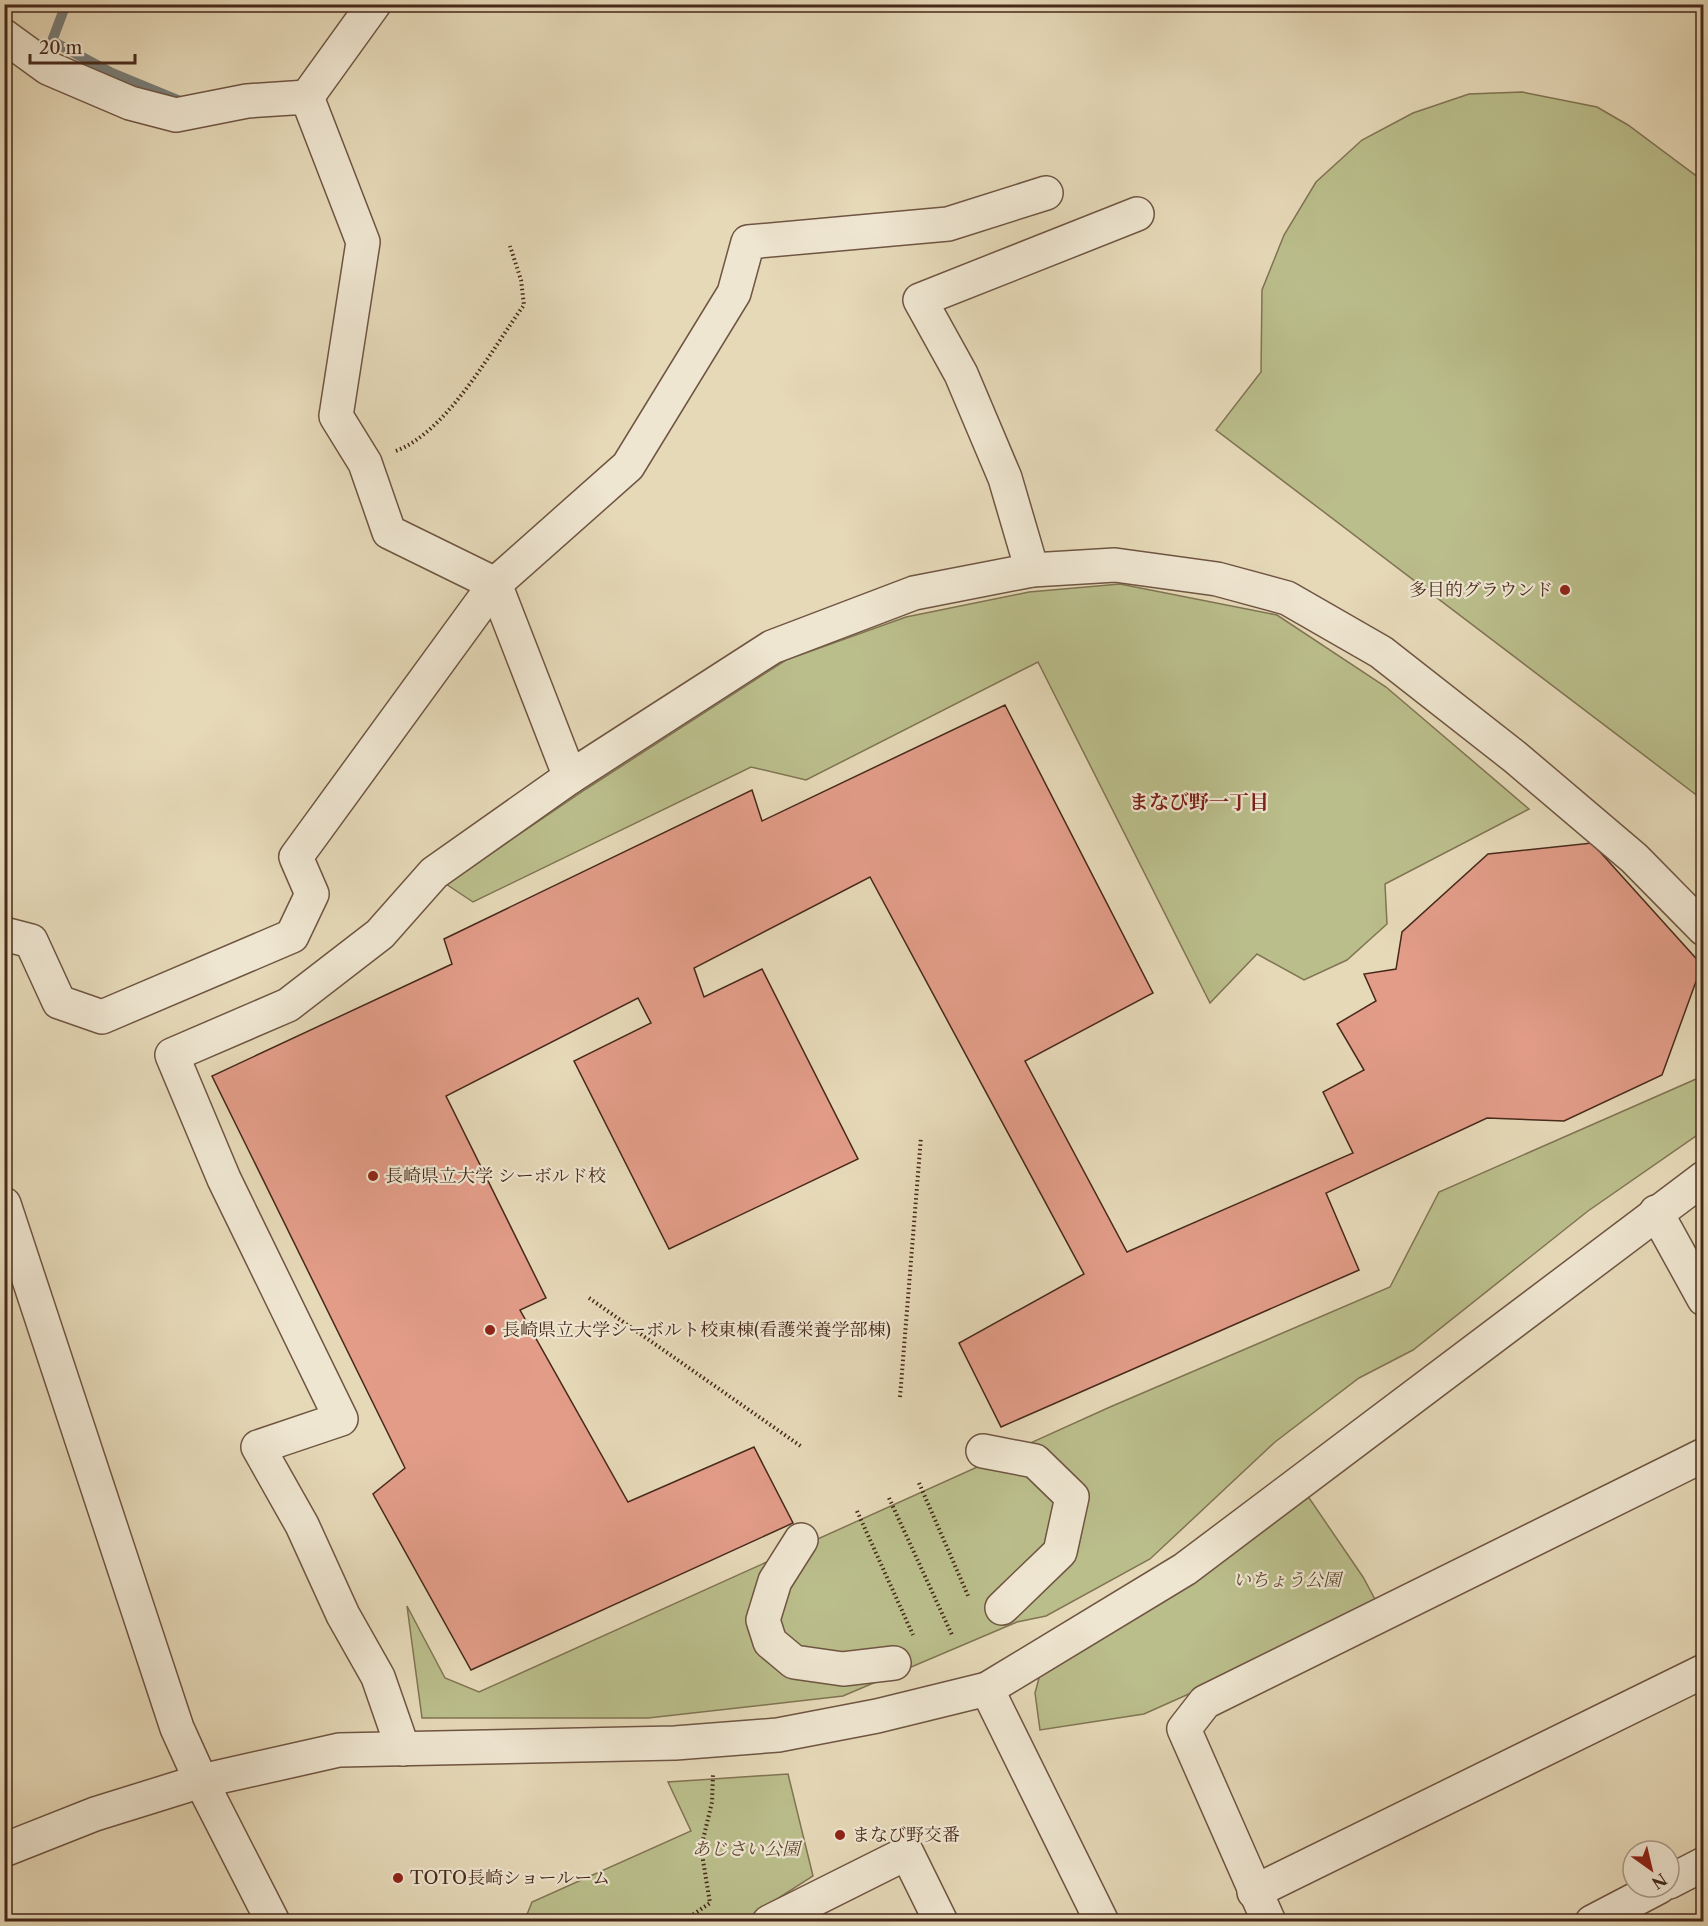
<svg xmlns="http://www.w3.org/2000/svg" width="1708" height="1926" font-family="'Libre Caslon Text','Noto Serif JP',serif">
<rect width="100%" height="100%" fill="#e6d9b8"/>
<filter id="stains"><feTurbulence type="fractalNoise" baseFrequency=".00333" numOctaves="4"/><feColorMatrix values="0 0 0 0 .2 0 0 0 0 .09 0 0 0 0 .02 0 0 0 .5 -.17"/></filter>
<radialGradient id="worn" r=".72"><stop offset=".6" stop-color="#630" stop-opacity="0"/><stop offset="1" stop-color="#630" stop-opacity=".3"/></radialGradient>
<g fill="#babe8b" stroke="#807453" stroke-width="1.5">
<polygon points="1522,92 1597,107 1628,125 1703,181 1703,800 1216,430 1261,372 1262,290 1284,235 1316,182 1362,140 1413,113 1469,94"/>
<polygon points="1120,584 1277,615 1386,687 1529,809 1385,884 1387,924 1347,960 1304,980 1257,954 1210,1003 1038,662 806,780 751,767 473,902 446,884 586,789 786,660 906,617 1029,592"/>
<polygon points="1703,1076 1703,1131 1588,1211 1413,1350 1359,1378 1275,1442 1150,1559 1046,1616 1017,1622 843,1696 648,1718 422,1718 407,1606 445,1678 479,1692 1110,1407 1390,1287 1439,1192"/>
<polygon points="1305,1492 1363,1577 1378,1605 1348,1623 1144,1714 1040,1730 1035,1693 1042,1667"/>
<polygon points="788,1774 813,1876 749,1917 740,1922 524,1922 532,1902 691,1831 668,1782"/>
</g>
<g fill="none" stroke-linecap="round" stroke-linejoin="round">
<polyline stroke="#797e7a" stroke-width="10" points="66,4 52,41 110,72 178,100"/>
</g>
<polygon fill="#e29c88" stroke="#47291b" stroke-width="1.5" points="1005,705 1153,993 1025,1061 1127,1252 1353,1153 1323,1092 1364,1070 1337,1024 1376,1001 1364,974 1396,969 1402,932 1488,854 1592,843 1702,965 1662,1075 1564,1121 1487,1118 1326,1193 1359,1270 1001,1427 959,1343 1084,1274 870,877 694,968 704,997 762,969 858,1159 669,1249 574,1061 651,1023 638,998 446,1096 546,1298 520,1310 628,1502 754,1447 793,1523 471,1670 373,1494 405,1468 212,1076 452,964 444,939 752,790 762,821"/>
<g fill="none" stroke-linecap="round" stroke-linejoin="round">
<defs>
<g id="minor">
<polyline points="4,36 48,68 130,103 176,115 247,101 307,97 363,242 336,416 365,463 389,532 495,584 570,777"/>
<polyline points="307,97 374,4"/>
<polyline points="1032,570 1005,478 961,374 920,300 1137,214"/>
<polyline points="4,934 31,941 59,1002 102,1017 292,936 312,894 296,857 495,584 628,466 734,293 748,242 948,224 1046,193"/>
<polyline points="4,1204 177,1728 201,1781 273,1922"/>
<polyline points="1656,1212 1704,1299"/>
<polyline points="983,1451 1035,1461 1072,1497 1060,1552 1002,1608"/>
<polyline points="801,1540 775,1581 763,1620 770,1642 794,1662 843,1669 894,1663"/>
<polyline points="987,1689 1102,1922"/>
<polyline points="403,1749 378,1677 343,1615 302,1525 258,1447 341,1419 224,1179 172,1055 288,1005 380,934 434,873 570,777 772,647 914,593 1032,570 1115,565 1217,579 1287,598 1381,652 1515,757 1634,858 1704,929"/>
<polyline points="4,1850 95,1814 201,1781 339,1750 675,1743 778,1735 877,1716 987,1689 1185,1569 1704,1178"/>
<polyline points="1669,1882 1704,1864"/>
<polyline points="1254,1892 1704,1671"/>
<polyline points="769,1922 907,1853 941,1922"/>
<polyline points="1269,1922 1184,1729 1205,1702 1704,1455"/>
<polyline points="1592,1922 1659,1887"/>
</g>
</defs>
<use href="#minor" stroke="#6f5542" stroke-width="36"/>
<g stroke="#47291b" stroke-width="4" stroke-dasharray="1.5 3" stroke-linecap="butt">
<path d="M396,451c52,-20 96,-102 128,-146l-3,-25 -11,-34"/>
<polyline points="589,1298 802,1447"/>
<polyline points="900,1397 921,1137"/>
<polyline points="919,1483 969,1598"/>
<polyline points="889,1498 952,1635"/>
<polyline points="857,1511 913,1635"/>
<polyline points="682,1922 710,1903 701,1848 712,1802 713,1774"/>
</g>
<use href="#minor" stroke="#efe6d1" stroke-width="33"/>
</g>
<g fill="#8f2418" stroke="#efe6d1" stroke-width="2">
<circle cx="1565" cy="590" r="6"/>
<circle cx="373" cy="1176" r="6"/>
<circle cx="490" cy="1330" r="6"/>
<circle cx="840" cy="1835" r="6"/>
<circle cx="398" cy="1878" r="6"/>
</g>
<g text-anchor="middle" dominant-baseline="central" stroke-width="4.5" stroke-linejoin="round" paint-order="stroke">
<g font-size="18" fill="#47291b" stroke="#efe6d1" text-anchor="start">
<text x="1553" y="590" text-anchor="end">多目的グラウンド</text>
<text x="385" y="1176">長崎県立大学 シーボルド校</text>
<text x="502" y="1330">長崎県立大学シーボルト校東棟(看護栄養学部棟)</text>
<text x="852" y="1835">まなび野交番</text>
<text x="410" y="1878">TOTO長崎ショールーム</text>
</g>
<g font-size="18" font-style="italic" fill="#5e4731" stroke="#efe6d1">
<text x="1287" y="1580">いちょう公園</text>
<text x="746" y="1849">あじさい公園</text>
</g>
<g font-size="20" font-weight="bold" fill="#7a1f14" stroke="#efe6d1">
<text x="1199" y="802">まなび野一丁目</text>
</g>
</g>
<rect width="1708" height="1926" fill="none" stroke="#e6d9b8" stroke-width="24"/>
<rect x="6" y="6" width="1696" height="1914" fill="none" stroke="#47291b" stroke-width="3"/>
<rect x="12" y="12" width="1684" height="1902" fill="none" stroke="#47291b" stroke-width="1.5"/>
<g transform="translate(1651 1869) rotate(146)"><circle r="28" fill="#efe6d1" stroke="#ac9a88" stroke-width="1.5"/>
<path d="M0-4.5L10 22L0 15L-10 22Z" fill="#8f2418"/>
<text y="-9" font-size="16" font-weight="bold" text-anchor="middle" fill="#47291b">N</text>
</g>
<path d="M30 54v9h105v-9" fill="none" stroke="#47291b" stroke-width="3"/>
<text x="39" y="54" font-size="18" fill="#47291b" stroke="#efe6d1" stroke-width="4.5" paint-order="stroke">20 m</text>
<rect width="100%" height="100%" filter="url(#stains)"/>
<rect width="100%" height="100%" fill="url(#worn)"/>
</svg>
